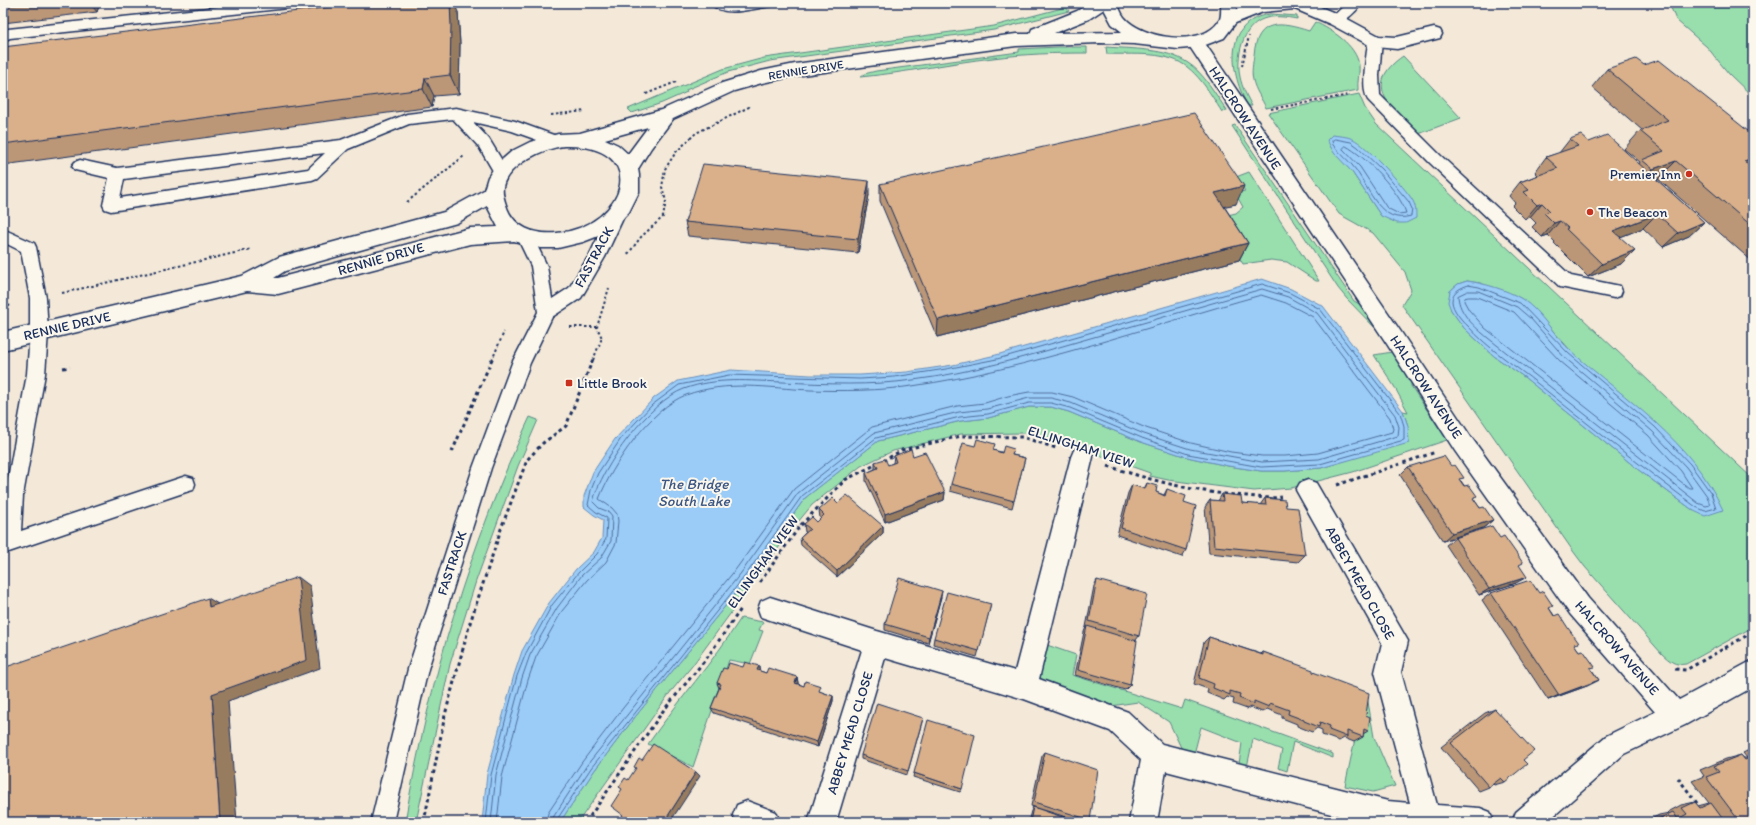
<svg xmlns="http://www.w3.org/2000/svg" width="1756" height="825" font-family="Itim,sans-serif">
<rect width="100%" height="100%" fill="#f4e9d8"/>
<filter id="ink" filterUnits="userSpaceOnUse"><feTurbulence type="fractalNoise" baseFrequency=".025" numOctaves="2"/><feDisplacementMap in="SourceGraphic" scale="8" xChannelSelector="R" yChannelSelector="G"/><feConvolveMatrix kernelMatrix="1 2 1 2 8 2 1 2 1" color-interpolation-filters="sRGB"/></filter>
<g filter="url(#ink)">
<g fill="#98dfad" stroke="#5a8786" fill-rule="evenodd">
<polygon points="1669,3 1746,3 1753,10 1753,97 1729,74 1707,47 1676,20"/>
<polygon points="1066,7 1069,11 994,30 770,61 728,72 686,90 687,92 662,103 632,113 628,109 723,69 764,58 994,26"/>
<path d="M1270,14l27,2v3c-11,-2 -23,-4 -34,0 -21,8 -27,38 -23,58 2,10 7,20 12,29h-4c-18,-31 -26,-85 22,-92z"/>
<path d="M1315,22c17,8 41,23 44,43 1,8 -2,16 -1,25l-92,18c-4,-9 -11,-18 -13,-28 -2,-8 0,-17 1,-25 3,-37 27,-33 55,-24z"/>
<path d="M1058,47h29v6c-32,0 -63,1 -94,5 -45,5 -88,15 -133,19l4,-3 12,-3 143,-19v-3z"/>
<path d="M1106,47c26,2 60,1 82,16 15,9 29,33 39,48l-5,1c-12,-19 -27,-46 -50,-53 -20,-7 -44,-4 -65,-5z"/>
<path d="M1403,56l58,62 -45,17c-24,-26 -55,-50 -13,-79z"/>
<path d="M1359,94l6,14 11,16 377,355v148l-67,37c-11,2 -16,-3 -24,-10l-77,-87 -12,-16 -171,-246 9,-15 -6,-18 -32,-39 -34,-19 -71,-101zM1330,146l82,53 -31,17 -29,-44zM1467,281l13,2 32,12 10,4 15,14 34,38 123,160 -54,-40 -116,-94 -30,-21 -30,-28 -13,-18 -1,-19 8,-7z"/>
<polygon points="1235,125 1354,301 1365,307 1379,332 1347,299 1338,288 1232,126"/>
<polygon points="1249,172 1319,281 1316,281 1287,262 1271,260 1243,264 1215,218 1236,213 1243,207 1235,193 1245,191 1236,177"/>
<polygon points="1392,352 1412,379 1411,386 1447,440 1353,472 1291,488 1254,491 1168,480 1150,476 1150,473 1053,439 1023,433 961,434 893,451 861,466 812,505 793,528 692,666 669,694 578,822 560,822 594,771 635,717 748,578 805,498 878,441 961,421 988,418 1029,407 1051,407 1069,412 1141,442 1187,457 1228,466 1261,471 1285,471 1321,468 1373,452 1408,426 1403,411 1408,412 1394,386 1374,355"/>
<path d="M530,417l8,3 -20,46 -42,115 -26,83 -34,158h-11c23,-138 65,-278 125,-405z"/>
<path d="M741,618l22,4 -4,8 4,1 -13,33 -21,-4 -36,107 -45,-23c30,-43 65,-82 93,-126z"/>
<polygon points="1047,645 1076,655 1072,675 1182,709 1185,700 1333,754 1333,758 1293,742 1287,771 1278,768 1282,750 1253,739 1247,767 1239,764 1242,743 1201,727 1193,758 1184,754 1169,722 1138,702 1104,707 1039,681 1040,665 1043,665"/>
<polygon points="1367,696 1374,737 1395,786 1373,792 1345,786 1356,734"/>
</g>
<g fill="#9bccf8" stroke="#688dba">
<path d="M1332,135c6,1 15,1 21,4 12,5 53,49 60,62 3,6 3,11 3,17l-10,5h-9l-16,-7 -29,-44 -18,-19 -7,-13z"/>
<polygon points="1262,279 1291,289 1323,306 1403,411 1408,426 1409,443 1321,468 1285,471 1261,471 1228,466 1187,457 1141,442 1069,412 1051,407 1029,407 988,418 961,421 878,441 805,498 748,578 635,717 594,771 560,822 482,822 487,774 514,675 522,651 549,603 576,569 594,552 602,538 603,520 594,515 584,507 584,496 593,472 615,439 654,398 678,381 731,370 810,375 860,375 907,372 953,365 996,355"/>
<path d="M1467,281c16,2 41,9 55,18 20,13 32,37 50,53 54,48 120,89 151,158l-18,6 -11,-5 -54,-40 -116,-94 -30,-21 -30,-28 -13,-18 -3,-8 2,-11 8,-7z"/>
</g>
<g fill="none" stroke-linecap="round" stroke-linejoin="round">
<g stroke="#4e6e9c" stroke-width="1">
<path d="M1335,139l16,3 7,5 24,23 27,32 3,7 -1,7c-30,9 -41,-26 -55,-46 -6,-9 -16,-16 -23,-25l-1,-4z"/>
<path d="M1346,146c19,10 54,46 60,67l-7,1 -12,-6 -27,-41 -17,-18z"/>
<path d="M1468,285l11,2 41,16 48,50 87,74 35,37 21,29 5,15 -11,3 -9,-4c-54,-40 -106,-81 -158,-123 -23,-19 -50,-35 -70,-58 -6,-5 -16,-17 -16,-25 0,-10 9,-13 16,-16z"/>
<path d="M1468,291h10l39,16 14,12 33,38 88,74 34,36 21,29 3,9 -4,1 -8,-3 -210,-165c-13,-11 -29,-24 -30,-42z"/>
<polygon points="1469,297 1477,297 1514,312 1560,361 1648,435 1681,471 1692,488 1689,488 1485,328 1469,310 1464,301 1465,298"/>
<polyline points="486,822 491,775 517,676 526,653 552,605 579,572 597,554 606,539 607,518 596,512 588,505 591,490 598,473 622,437 652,405 679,385 729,375 860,379 894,377 946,369 997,359 1262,284 1290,293 1320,309 1400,413 1404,426 1404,440 1320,464 1261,467 1188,454 1142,438 1070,408 1051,403 1029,403 988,414 960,417 876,438 802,496 745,576 591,768 558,818 557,822"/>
<path d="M491,822l5,-47 26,-97 8,-23 27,-47 25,-33 19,-17 10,-17 1,-25 -3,-4 -10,-4 -6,-6c8,-35 57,-101 91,-113 33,-12 65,-8 99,-7 44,2 87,4 130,-2 57,-7 112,-23 167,-39 60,-17 121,-35 182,-52l26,8 29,16 78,102 4,12 -1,9 -79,23 -57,3 -72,-13 -46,-15 -73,-31 -20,-5h-22l-42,11 -28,3 -85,21 -76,60 -57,80 -154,192 -33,51 -2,6"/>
<path d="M497,822l5,-45 26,-97 8,-23 26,-46 25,-31 19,-18 10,-19 2,-22 -1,-7 -5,-6 -13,-9c13,-34 52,-91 87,-104 41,-15 82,-7 124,-5 33,1 68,1 102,-4 119,-17 233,-59 349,-91l25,8 27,14 77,101 3,11 -1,3 -74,21 -33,3h-23l-31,-4 -40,-9 -45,-15 -73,-31 -21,-5h-23l-21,4 -23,7 -28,3 -85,21 -78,62 -58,80 -113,139 -41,54 -34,51 -2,9"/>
</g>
<defs>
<g id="lane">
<polygon points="256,3 304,3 302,6 297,7 10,38 3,41 3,31 8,29"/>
<path d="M711,3h61l-2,3 -5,1c-14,2 -44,11 -54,-4z"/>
<path d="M1347,3h15c-6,9 -20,23 -31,20l-2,-3z"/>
<path d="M1375,36l5,2 2,3 -3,34 1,20 60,60 131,121 49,10 2,5 -2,5 -6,2 -54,-11 -130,-124 -62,-63c-8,-13 -1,-44 0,-59l2,-3z"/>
<path d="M456,108l59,13 44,16 3,4 -3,4 -5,1 -42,-15 -39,-9 16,17 20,33 -3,4 -5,2 -5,-2 -17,-29 -26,-28 -44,5 -61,25 -31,29 -5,2 -201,31 -6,-2 -2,-4 6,-27 -34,-8 -3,-4 3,-4 5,-2 37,8 224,-28 66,-26zM325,153l-17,16 -188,29 4,-19z"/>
<polygon points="618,206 624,208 626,212 605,257 581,298 552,317 530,363 491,468 428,669 393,822 371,822 408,669 473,468 512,363 538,312 531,266 517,237 519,233 525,231 531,233 547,266 552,299 569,288 590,254 612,208"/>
<polygon points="3,229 34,243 36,247 46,298 48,333 45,374 23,495 21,531 186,476 193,478 195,484 193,490 186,492 3,554 5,495 27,374 30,333 30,298 21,251 3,242"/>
</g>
<g id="street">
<path d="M1257,3h54l31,13 37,20 18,1 37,-9 6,2 2,4 -2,4 -43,11 -22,-2 -6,-2 -39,-21 -35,-15 -32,3 -35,14 -6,-1 -2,-4c6,-10 26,-15 37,-18z"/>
<polygon points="1196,37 1202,39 1401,332 1471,437 1588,598 1679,700 1753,660 1753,687 1685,725 1624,754 1547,822 1512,822 1516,812 1606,736 1655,712 1570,614 1455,451 1387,344 1190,47 1187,43 1190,39"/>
<polygon points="1082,447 1090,450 1093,457 1039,679 1128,712 1162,744 1388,801 1410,803 1375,672 1382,643 1296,490 1300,483 1308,480 1316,483 1408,641 1401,672 1437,805 1480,808 1490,812 1494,822 1362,822 1166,771 1157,822 1129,822 1141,760 1110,731 1024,699 885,658 836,822 808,822 862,650 761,617 758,609 761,601 770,597 877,631 1015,671 1071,457 1074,450"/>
<polygon points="747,801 776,812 780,822 736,822 733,815 737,805"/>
</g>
<path id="secondary" d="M1090,3h27c2,4 4,10 7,14 18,22 78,31 95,4 3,-4 2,-13 2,-18h16v18l-13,17 -24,9 -22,2 -44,-5 -34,-1 -84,3 -221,30 -33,7 -28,8 -61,28 -22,29 -13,21 1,6v17l-10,20 -12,12 -16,11 -18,7 -25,6h-18l-26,-7 -44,3 -192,50 -31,-3 -244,59v-18l239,-56 37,-19 165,-45 40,-22 4,-13 8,-12 16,-14 18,-9 28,-8 22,-1 81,-23 61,-27 39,-12 34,-7 221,-30h14l2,-5 45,-18zM1104,9l8,15 10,8 -68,1 35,-14zM648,127l-20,27 -10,-9 -13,-6zM564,146c88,-3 63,81 -7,87 -22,2 -44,-5 -51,-28 -2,-6 -4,-12 -3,-18 4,-22 41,-39 61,-41zM487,206l11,21 -28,1 -192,50h-4l11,-7 172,-48z"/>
</defs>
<use href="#lane" stroke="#1b2f5e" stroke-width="3"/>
<use href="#street" stroke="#1b2f5e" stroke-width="3"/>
<use href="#secondary" stroke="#1b2f5e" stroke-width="3"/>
<g stroke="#1b2f5e" stroke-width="2" stroke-dasharray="2.5 2.5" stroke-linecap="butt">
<polyline points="1242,66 1249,36"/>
<polyline points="646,94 676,82"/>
<polyline points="1271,109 1349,95"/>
<polyline points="551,115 585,111"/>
<polyline points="407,202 464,156"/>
<polyline points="628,254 641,237 663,217 666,201 662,187 665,169 676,152 696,133 751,106"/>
<polyline points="62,293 252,249"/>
<polyline points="3,307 12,305"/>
<polyline points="570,327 597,327"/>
<polyline points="492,360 504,332"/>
<polyline points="593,360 602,338 597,327 609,288"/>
</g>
<g stroke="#1b2f5e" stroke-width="3" stroke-dasharray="3.5 3.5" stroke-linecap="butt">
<polyline points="63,368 70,367"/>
<polyline points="452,452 492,359"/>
<polyline points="883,461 902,450 961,436 1022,437 1056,448"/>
<path d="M1108,466c45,15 91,27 139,30 11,1 23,3 34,1"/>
<polyline points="1337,485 1436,452"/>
<polyline points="760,582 800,526 845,480 877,464"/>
<polyline points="1675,669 1686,670 1753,632"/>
<polyline points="1678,778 1700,807"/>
<polyline points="424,822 445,715 470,623 502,526 527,460 543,443 566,426 593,359"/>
<polyline points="586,822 663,711 706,659 741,609"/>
</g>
<use href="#lane" fill="#fbf7ec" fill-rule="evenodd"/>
<use href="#street" fill="#fbf7ec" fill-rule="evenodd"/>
<use href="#secondary" fill="#fbf7ec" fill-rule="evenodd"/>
</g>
<g fill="#bb9777" stroke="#1b2f5e">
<polygon points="3,3 100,3 97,12 3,23"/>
<polygon points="458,12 460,44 459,94 434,96 432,107 3,165 3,47"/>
<polygon points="1644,65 1753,135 1753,262 1658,179 1657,180 1704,222 1689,236 1663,247 1643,228 1620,237 1621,264 1588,277 1554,243 1555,242 1548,235 1542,237 1532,227 1536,223 1530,217 1525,219 1512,206 1515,203 1509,196 1520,182 1538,175 1535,172 1546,157 1559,153 1570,139 1589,142 1639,164 1640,162 1624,149 1640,131 1642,130 1592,87 1607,69"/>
<polygon points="880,184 1236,204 1224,206 1248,243 1239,260 937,337 880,201"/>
<polygon points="869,195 858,253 688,236 685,222"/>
<polygon points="993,450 1025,458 1012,508 950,491 951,484"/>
<polygon points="894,456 913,456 945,492 944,500 885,522 866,481 866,473 875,469 875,462 888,465 893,463"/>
<polygon points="1408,467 1461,481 1480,508 1493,520 1483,528 1443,541 1400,475"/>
<polygon points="1147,483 1156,492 1164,495 1167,489 1184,502 1186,550 1182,557 1117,535 1128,493 1132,485 1144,489"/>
<polygon points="1222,494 1242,503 1260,505 1265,498 1286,507 1305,555 1298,562 1209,553 1205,507 1210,500 1218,501"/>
<polygon points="838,503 883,526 883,533 837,577 801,545 800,538 806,532 805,532 804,524 817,522 821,519 820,518 819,510"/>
<polygon points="1455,538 1519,566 1516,583 1479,595 1446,545"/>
<polygon points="1097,580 1139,636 1136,640 1130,685 1125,690 1075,675 1084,632 1086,627 1094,586"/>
<polygon points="1491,593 1549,608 1599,680 1587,686 1548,700 1482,600"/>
<polygon points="941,597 928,643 885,630 885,624"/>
<polygon points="991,604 977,657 933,644 934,638"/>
<polygon points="1209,637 1261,654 1263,652 1313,672 1366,715 1368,731 1363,734 1363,737 1354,742 1344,738 1339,741 1322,735 1322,730 1317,728 1312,732 1297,726 1297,724 1282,718 1282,715 1267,709 1262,712 1250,707 1247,709 1233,704 1234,699 1227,697 1224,700 1207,693 1208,689 1194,684 1204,642"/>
<polygon points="727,669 760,671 766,673 797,677 798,683 798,684 833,696 833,701 818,747 714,713 711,708 719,688 717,683"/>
<polygon points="1495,709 1523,760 1505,782 1494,785 1493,784 1489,787 1479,791 1441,747 1485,713"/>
<polygon points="923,718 922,722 907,775 861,759 861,755"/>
<polygon points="1753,748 1753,822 1645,822 1659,815 1669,813 1668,812 1681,805 1695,802 1698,806 1709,803 1692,781 1704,776 1700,770 1726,759 1741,755 1744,758 1747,758 1743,753"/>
<polygon points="1045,752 1090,820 1087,822 1082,822 1031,806 1042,756"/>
<polygon points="914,773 962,789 960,792 913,777"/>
<polygon points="1033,807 1077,822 1028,822 1031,811"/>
<polygon points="1282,817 1297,822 1260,822 1260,821 1267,818 1275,820"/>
</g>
<g fill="#987b61" stroke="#1b2f5e">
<polygon points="90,3 100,3 97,12"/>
<polygon points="450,3 454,3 458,12 460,44 459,94 450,75"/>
<polygon points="425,78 434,96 432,107 423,89"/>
<polygon points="1753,158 1753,169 1744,161"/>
<polygon points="1676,161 1658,179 1637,187 1653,169"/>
<polygon points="869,181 869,195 858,253 858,239"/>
<polygon points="1244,186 1236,204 1208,210 1215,193"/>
<polygon points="1542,203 1530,217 1525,219 1537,205"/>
<polygon points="1657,214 1643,228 1600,245 1613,231"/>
<polygon points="1560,221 1548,235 1542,237 1554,223"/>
<polygon points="1704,222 1689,236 1663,247 1678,233"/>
<polygon points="1248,243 1239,260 937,337 938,320"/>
<polygon points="1635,250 1621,264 1588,277 1602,264"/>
<polygon points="945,492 944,500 885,522 885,514"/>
<polygon points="1493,520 1483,528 1443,541 1452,533"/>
<polygon points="883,526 883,533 837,577 837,571"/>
<polygon points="298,577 310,586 320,668 228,701 237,822 220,822 212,694"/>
<polygon points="1527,577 1516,583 1479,595 1489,589"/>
<polygon points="942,591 941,597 928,643 929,637"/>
<polygon points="208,598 223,607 209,607"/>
<polygon points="759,666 760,672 757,670"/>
<polygon points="797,677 798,683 796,689 795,683"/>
<polygon points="1599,680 1587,686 1548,700 1559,695"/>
<polygon points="833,696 833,701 818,747 817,742"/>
<polygon points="696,772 700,776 670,822 664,822"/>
</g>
<g fill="#d9b08a" stroke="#1b2f5e">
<polygon points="3,3 33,3 3,6"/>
<polygon points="364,3 450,3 451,25 450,75 425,78 423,89 3,144 3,47"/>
<polygon points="1636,59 1644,65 1659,60 1753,135 1753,158 1744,161 1753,169 1753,227 1676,161 1653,169 1642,160 1664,151 1640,131 1668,120 1607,69"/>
<polygon points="1194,113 1244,186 1215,193 1248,243 938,320 880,184"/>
<polygon points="1581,135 1589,142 1607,135 1704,222 1678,233 1657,214 1613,231 1635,250 1602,264 1566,229 1568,228 1560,221 1554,223 1544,213 1550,211 1542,203 1537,205 1524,192 1529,190 1520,182 1558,168 1546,157 1578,146 1570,139"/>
<polygon points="703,164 869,181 858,239 685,222"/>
<polygon points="977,439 995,444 993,450 1002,453 1004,446 1014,449 1012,455 1025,458 1014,501 951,484 963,443 975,446"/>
<polygon points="911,449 913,456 925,452 945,492 885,514 866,473 878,468 875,462 885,459 888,465 896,462 894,456"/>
<polygon points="1444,456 1451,466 1455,465 1464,478 1459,479 1464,486 1469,485 1477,496 1473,498 1480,508 1484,507 1493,520 1452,533 1408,467"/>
<polygon points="1147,483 1157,486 1156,492 1165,496 1167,489 1186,496 1184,502 1196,506 1186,550 1121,528 1132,485 1145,489"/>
<polygon points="1222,494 1241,496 1242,503 1266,505 1265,498 1285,500 1286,507 1298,508 1305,555 1214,546 1210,500 1223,501"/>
<polygon points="847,495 883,526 837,571 800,538 810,529 804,524 812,517 817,522 824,515 819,510 833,498 838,503"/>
<polygon points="1492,526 1500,538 1504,536 1523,563 1519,565 1527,577 1489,589 1455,538"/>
<polygon points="298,577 307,660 212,694 220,822 3,822 3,668 208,598 209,607"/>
<polygon points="899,578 942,591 929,637 885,624"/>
<polygon points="1097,580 1147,594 1139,636 1089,621"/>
<polygon points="1530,580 1539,593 1543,591 1553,606 1549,608 1554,616 1559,614 1568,628 1579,643 1574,644 1579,651 1583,650 1595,667 1590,668 1599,680 1559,695 1491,593"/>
<polygon points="947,592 991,604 979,651 934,638"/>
<polygon points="1087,626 1137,641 1130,685 1078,670"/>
<polygon points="1209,637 1263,655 1263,652 1313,670 1313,672 1369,693 1366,715 1370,717 1368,731 1364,729 1363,737 1347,731 1347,737 1329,730 1330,726 1320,722 1319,727 1304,721 1304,720 1288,714 1289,710 1270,703 1269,707 1254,701 1254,704 1239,698 1240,694 1230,691 1230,695 1213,688 1214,684 1199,678"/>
<polygon points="745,662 759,666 757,670 766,673 768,668 797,677 795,683 804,686 805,681 821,686 819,691 833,696 817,742 711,708 721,684 717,683 723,668 727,669 729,663 743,667"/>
<polygon points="877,703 923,718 908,771 861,755"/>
<polygon points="1495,709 1534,751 1523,760 1527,764 1505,782 1501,778 1489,787 1451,743"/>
<polygon points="928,720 975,735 962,789 914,773"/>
<polygon points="653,744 696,772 664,822 624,822 620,819 623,815 611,806 622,789 619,787 625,778 628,780 636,768 634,767 639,758 642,760"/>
<polygon points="1045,752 1098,770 1090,820 1034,802"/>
<polygon points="1741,755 1745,760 1753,756 1753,822 1740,822 1706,777 1719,772 1714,766"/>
<polygon points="1695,802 1700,808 1711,803 1725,822 1652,822 1673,812 1678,819 1687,814 1682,808"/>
<polygon points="1033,807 1077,822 1030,822"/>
<polygon points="1282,817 1297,822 1282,822"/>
<polygon points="1267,818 1281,822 1266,822"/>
</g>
</g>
<g fill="#c8321e" stroke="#fbf7ec" stroke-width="1.5">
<circle cx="1689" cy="174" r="4"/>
<circle cx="1590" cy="212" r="4"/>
<rect x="565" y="379" width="8" height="8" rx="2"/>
</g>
<g text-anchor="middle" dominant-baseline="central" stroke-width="4" stroke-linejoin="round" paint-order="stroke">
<g font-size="12" fill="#1b2f5e" stroke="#fbf7ec">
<text transform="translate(806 70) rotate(-9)">RENNIE DRIVE</text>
</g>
<g font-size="14" fill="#1b2f5e" stroke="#fbf7ec">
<text transform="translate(1245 118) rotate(57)">HALCROW AVENUE</text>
<text transform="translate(594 257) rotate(-62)">FASTRACK</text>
<text transform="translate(381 259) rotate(-16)">RENNIE DRIVE</text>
<text transform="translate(67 326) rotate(-13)">RENNIE DRIVE</text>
<text transform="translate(1426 387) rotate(57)">HALCROW AVENUE</text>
<text transform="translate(1081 447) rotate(18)">ELLINGHAM VIEW</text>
<text transform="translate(763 562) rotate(-54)">ELLINGHAM VIEW</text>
<text transform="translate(452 563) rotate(-72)">FASTRACK</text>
<text transform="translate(1360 583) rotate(61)">ABBEY MEAD CLOSE</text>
<text transform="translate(1617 648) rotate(49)">HALCROW AVENUE</text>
<text transform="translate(850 733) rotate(-73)">ABBEY MEAD CLOSE</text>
</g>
<g font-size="14" fill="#1b2f5e" stroke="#fbf7ec" text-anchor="start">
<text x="1681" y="174" text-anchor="end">Premier Inn</text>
<text x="1598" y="212">The Beacon</text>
<text x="577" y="383">Little Brook</text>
</g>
<g font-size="15" font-style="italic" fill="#3b5684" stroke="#fbf7ec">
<text x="694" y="484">The Bridge<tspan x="694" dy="17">South Lake</tspan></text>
</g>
</g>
<rect width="1756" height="825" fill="none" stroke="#fbf7ec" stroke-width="16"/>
<rect x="8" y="8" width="1740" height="809" fill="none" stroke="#1b2f5e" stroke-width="1.5" filter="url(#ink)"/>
</svg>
